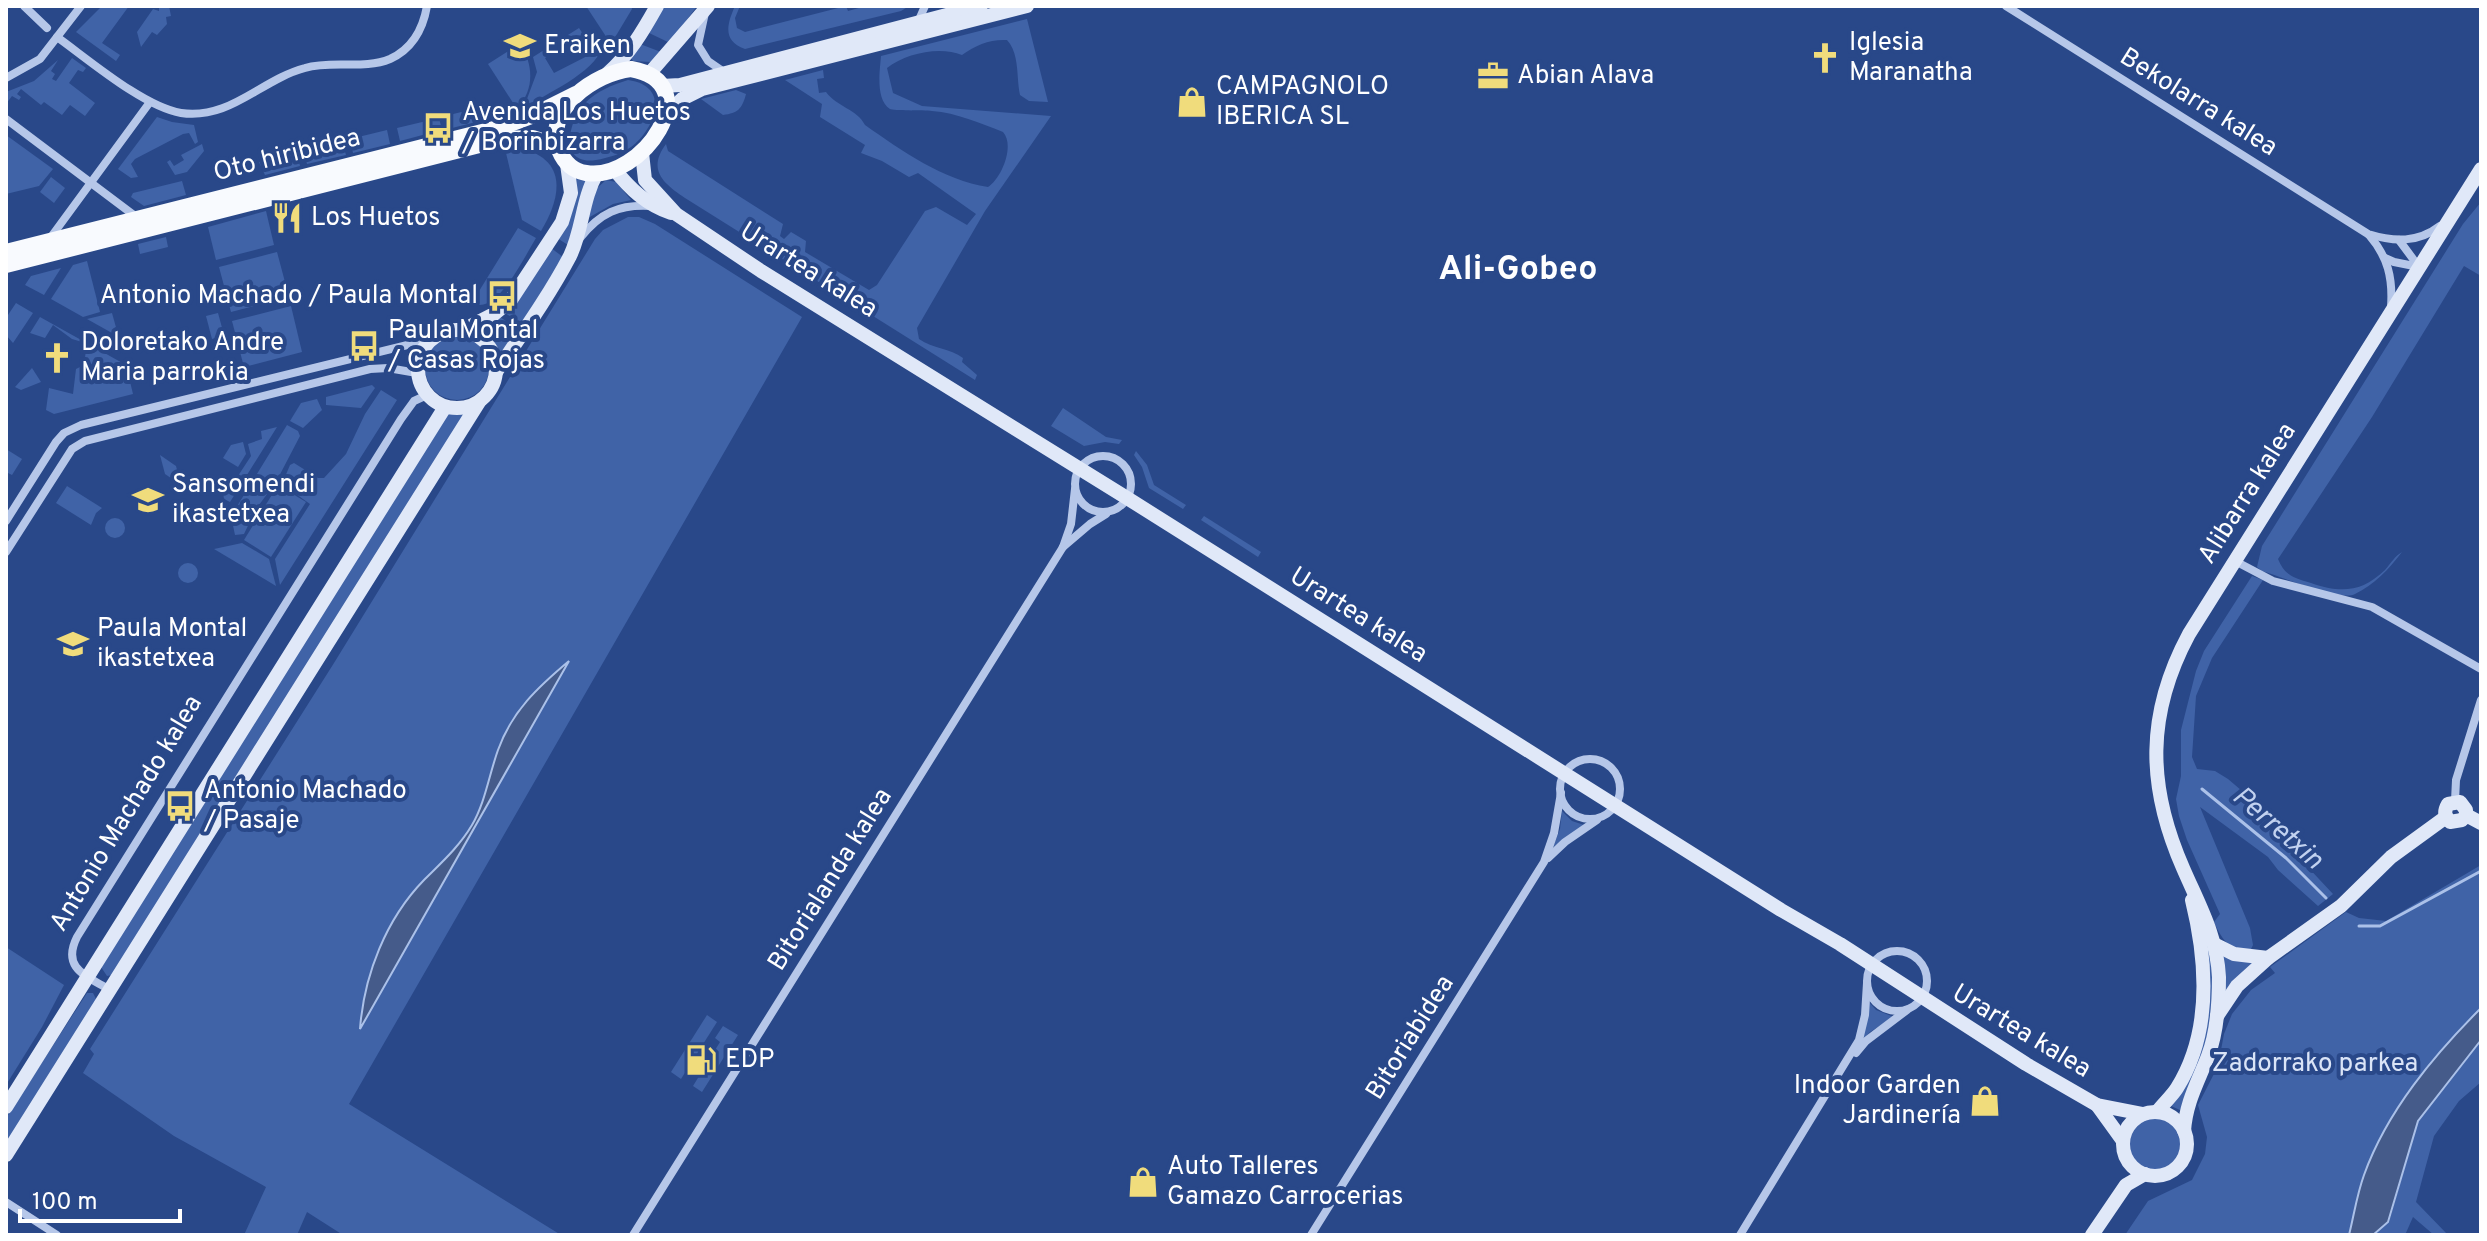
<svg xmlns="http://www.w3.org/2000/svg" width="2487" height="1241" font-family="Overpass,sans-serif">
<rect width="100%" height="100%" fill="#294889"/>
<g fill="#4063a7">
<polygon points="102,6 129,6 102,43 120,55 116,61 76,32"/>
<polygon points="159,6 169,6 171,16 166,17 167,24 157,35 152,32 141,47 137,32 153,9 159,11"/>
<polygon points="586,6 631,6 632,9 614,39 609,41"/>
<polygon points="662,6 697,6 670,43 647,32"/>
<path d="M735,6h5l-5,12 2,10 8,4 101,-26 2,5 18,-5h43l-8,5 -156,38c-23,-8 -18,-25 -10,-43z"/>
<path d="M1027,19l21,83 -19,-1 -9,-6c-4,-18 0,-41 -13,-55 -17,-1 -31,5 -45,15 -22,-9 -56,-2 -75,13l6,25 29,13 129,10 -66,95 -68,117 2,11c14,10 31,9 44,19l-1,4 15,13 -2,5 -290,-182c-22,-15 -38,-28 -19,-54l2,7 115,73 -3,12 4,3 7,-7 15,9 -1,11 64,38 8,-5 48,-74 11,-4 31,18 9,-11 -58,-41 -9,4 -27,-16 -21,-8 4,-8 -45,-28 2,-13 -37,-24 38,-10 1,8 -7,1 2,14 7,-1c11,15 31,17 39,33 37,26 78,55 123,62 14,-9 27,-42 15,-55 -23,-9 -46,-19 -71,-21 -8,-1 -39,0 -42,-2 -15,-10 -10,-39 -9,-53z"/>
<path d="M579,28l4,6 -38,24 9,15 47,-24c-5,22 -57,47 -77,58l13,-35 -4,-15z"/>
<path d="M521,43c12,24 14,45 -4,66l-29,-45z"/>
<polygon points="640,44 661,52 651,62 633,61 631,58"/>
<polygon points="72,58 86,68 83,72 78,70 69,83 95,103 85,116 70,105 62,115 44,102 41,105 21,89 17,94 21,97 19,100 12,96 6,104 6,92 34,81 58,60 51,71 55,74 52,79 56,81"/>
<path d="M628,80c43,6 28,48 3,67 -10,7 -23,11 -35,13 -38,6 -28,-39 -11,-57 12,-12 27,-18 43,-23z"/>
<path d="M736,90l10,4c-4,15 -8,19 -23,21l-22,-16z"/>
<polygon points="490,105 492,118 448,129 445,116"/>
<polygon points="157,117 172,122 194,125 198,142 195,144 189,133 183,134 135,159 131,164 138,177 131,178 118,169"/>
<polygon points="439,118 441,126 434,128 434,132 400,141 397,128"/>
<polygon points="387,130 390,144 353,153 350,139"/>
<polygon points="6,135 53,169 39,186 6,194"/>
<polygon points="342,141 346,155 307,164 304,151"/>
<polygon points="202,144 204,151 187,172 175,175 167,162 170,160 174,166 184,160 181,155"/>
<path d="M519,148c50,11 42,50 22,83l-19,-11 -16,-67 6,-4z"/>
<polygon points="297,152 300,166 265,175 259,162"/>
<polygon points="51,177 65,188 54,203 40,192"/>
<path d="M576,179l10,2 -18,64 -11,-7c13,-20 21,-35 19,-59z"/>
<polygon points="606,180 616,182 631,200 613,204 588,218 596,189"/>
<polygon points="182,181 186,195 144,206 131,197 133,193"/>
<path d="M2481,202v74l-17,-10 -92,151 -94,142c7,17 16,19 33,24 29,10 50,10 74,-13 6,-7 10,-14 17,-18 -13,17 -28,33 -47,42 -15,8 -75,-18 -93,-23l-5,-4 5,-21 201,-322z"/>
<polygon points="266,211 274,245 216,260 208,227"/>
<polygon points="628,217 639,217 655,224 802,317 349,1104 561,1235 343,1235 307,1212 297,1235 244,1235 266,1187 174,1136 83,1073 94,1054 90,1049 334,663 595,239 603,230"/>
<path d="M518,228l18,10c-11,18 -35,68 -57,67l-3,-9z"/>
<polygon points="166,237 168,247 140,254 138,244"/>
<polygon points="551,248 563,257 522,324 505,313"/>
<polygon points="277,252 289,297 231,312 219,267"/>
<polygon points="87,261 100,312 83,317 51,299 73,265"/>
<polygon points="61,268 44,295 25,285 31,276"/>
<polygon points="16,303 33,313 13,343 6,335 6,318"/>
<polygon points="291,306 302,352 244,367 232,321"/>
<polygon points="112,313 117,331 112,333 87,319"/>
<polygon points="218,313 224,335 212,339 206,316"/>
<polygon points="40,317 126,365 133,394 54,414 46,410 49,388 73,394 76,369 84,365 86,350 82,342 72,339 53,325 45,338 30,333"/>
<polygon points="500,317 518,329 500,355 492,339 480,328"/>
<circle cx="457" cy="368" r="32"/>
<polygon points="32,368 41,382 21,390 15,387"/>
<polygon points="372,385 375,388 361,408 326,405 326,397"/>
<polygon points="381,390 397,400 280,585 275,559 310,504 282,484 290,465 294,463 318,478 324,478 346,454 365,414"/>
<polygon points="317,399 322,410 303,428 290,421 301,403"/>
<polygon points="1063,408 1106,437 1122,440 1119,444 1105,442 1084,446 1051,426"/>
<polygon points="448,412 466,413 112,975 107,976 101,967"/>
<polygon points="287,425 298,431 300,436 276,482 256,509 244,534 235,535 231,516"/>
<polygon points="277,427 230,502 224,499 221,480 227,476 236,479 251,456 248,444 262,439 261,431"/>
<polygon points="243,442 246,454 238,467 223,458 231,445"/>
<polygon points="6,449 22,459 12,475 6,472"/>
<polygon points="1136,451 1147,465 1154,485 1186,505 1183,509 1149,488 1142,467 1134,455"/>
<polygon points="160,455 176,466 181,485 165,474"/>
<polygon points="278,485 306,502 271,557 244,540"/>
<polygon points="67,486 102,508 96,513 91,525 56,503"/>
<polygon points="1204,516 1261,552 1258,557 1201,520"/>
<circle cx="115" cy="528" r="10"/>
<polygon points="242,543 269,559 276,586 214,549"/>
<circle cx="188" cy="573" r="10"/>
<path d="M2252,576l11,4 -51,78 -16,38 -4,61 5,12 18,2 13,8 40,34 12,20 24,23v7l29,31 -15,12 -40,-36 -10,-13 -68,-50 50,121 3,17 -3,6c-19,3 -29,-13 -36,-29l6,-8 -33,-74 -8,-24 -3,-17 5,-23v-46l15,-59 8,-20z"/>
<polygon points="1562,811 1572,821 1584,825 1553,847 1560,829"/>
<path d="M2481,865v143c-47,47 -94,103 -117,167 -7,19 -10,40 -15,60h-224l23,-34 44,-21 13,-26 2,-17 -9,-32 20,-39 6,-32 8,-20 19,-24 24,-17 -5,-6 76,-55 13,6 27,3z"/>
<polygon points="2205,925 2215,985 2207,1046 2182,1111 2169,1105 2197,1049"/>
<polygon points="6,947 64,985 42,1027 6,1085"/>
<polygon points="2221,954 2257,962 2222,1001"/>
<polygon points="87,993 93,993 97,1001 6,1148 6,1118"/>
<polygon points="1868,1001 1876,1010 1894,1017 1870,1032 1858,1045"/>
<polygon points="707,1015 717,1022 681,1079 671,1072"/>
<polygon points="723,1026 738,1035 702,1092 693,1086 720,1042 715,1038"/>
<polygon points="2481,1040 2481,1082 2459,1101 2434,1136 2416,1202 2448,1235 2434,1235 2413,1217 2405,1235 2373,1235 2389,1222 2418,1121"/>
<circle cx="2154" cy="1144" r="27"/>
</g>
<g fill="#455b8a" stroke="#abc1e9" stroke-width="2">
<path d="M569,661l-209,368c4,-54 26,-110 64,-149 17,-17 35,-33 48,-55 13,-22 17,-50 26,-75 14,-39 40,-63 71,-89z"/>
<path d="M2481,1008v32l-63,81 -30,101 -15,13h-24c5,-20 8,-41 15,-60 23,-64 70,-120 117,-167z"/>
</g>
<g fill="none" stroke-linecap="round" stroke-linejoin="round">
<g stroke="#abc1e9" stroke-width="3">
<polyline points="2202,789 2286,858 2326,898"/>
<polyline points="2359,926 2380,926 2481,871"/>
</g>
<g stroke="#b6c7e9" stroke-width="8">
<polyline points="24,6 47,28"/>
<path d="M2006,6l362,228c26,8 50,9 72,-8"/>
<polyline points="705,13 698,45 708,61 724,72"/>
<polyline points="918,22 925,6"/>
<path d="M57,37c32,23 87,70 124,76 50,7 79,-33 124,-45 27,-8 59,2 85,-9 22,-10 33,-30 37,-53"/>
<polyline points="6,78 40,59 81,6"/>
<polyline points="6,119 139,219"/>
<path d="M2369,235c19,22 24,43 22,72"/>
<polyline points="51,237 150,102"/>
<path d="M580,238c20,-25 39,-34 71,-32"/>
<polyline points="2399,240 2419,267"/>
<polyline points="2385,258 2394,262 2419,267"/>
<circle cx="1103" cy="484" r="28"/>
<polyline points="6,521 56,442 64,433 81,425 432,339"/>
<polyline points="1063,547 1090,524 1106,514"/>
<polyline points="6,552 72,449 85,441 370,369 388,368 417,373"/>
<polyline points="2235,561 2273,581 2372,607 2481,669"/>
<circle cx="1590" cy="789" r="30"/>
<polyline points="2455,801 2456,780 2481,700"/>
<polyline points="1548,858 1565,842 1597,820"/>
<circle cx="1897" cy="981" r="30"/>
<path d="M110,990c-23,-14 -49,-21 -33,-53l324,-518 13,-18 13,-6"/>
<polyline points="1856,1053 1866,1041 1907,1010"/>
<polyline points="6,1202 57,1235"/>
<polyline points="633,1235 1063,547 1071,524 1075,489"/>
<polyline points="1311,1235 1544,862 1554,833 1561,793"/>
<polyline points="1740,1235 1859,1040 1865,1015 1867,983"/>
</g>
<g stroke="#e0e8f8" stroke-width="14">
<path d="M607,74c22,-19 36,-43 50,-68"/>
<polyline points="649,74 708,6"/>
<polyline points="662,86 680,85 981,6"/>
<polyline points="667,113 682,99 702,89 1027,6"/>
<polyline points="642,153 645,180 676,214 761,271 1127,498 1781,910 1840,944 2026,1064 2097,1105 2143,1114"/>
<path d="M614,169c17,21 32,35 57,44"/>
<circle cx="457" cy="369" r="39"/>
<polyline points="463,330 494,314 511,300 562,222 571,193 567,164"/>
<path d="M496,372c25,-37 53,-76 74,-116 13,-27 12,-57 27,-83"/>
<path d="M2466,815l-4,5 -12,2c-6,-7 -6,-11 -2,-18l12,-2 6,8v5l15,8"/>
<polyline points="2216,945 2234,954 2268,958"/>
<polyline points="2217,1016 2237,986 2268,958 2341,906 2391,857 2446,817"/>
<polyline points="2097,1105 2123,1141"/>
<polyline points="6,1107 445,407"/>
<path d="M2157,1112c6,-8 15,-16 20,-24 35,-56 30,-127 15,-188"/>
<circle cx="2155" cy="1144" r="32"/>
<path d="M2184,1131c2,-29 14,-49 24,-75 9,-23 11,-54 11,-79 -2,-41 -20,-72 -36,-109 -36,-82 -37,-154 6,-234l292,-465"/>
<polyline points="6,1155 479,402"/>
<polyline points="2092,1235 2126,1185 2145,1174"/>
</g>
<g stroke="#f8fafe" stroke-width="16">
<path d="M631,69c79,14 11,113 -45,104 -13,-2 -22,-11 -27,-23 -16,-41 36,-77 72,-81z"/>
<polyline points="6,252 502,127 534,115 576,94"/>
<polyline points="6,265 503,139 533,138 558,146"/>
</g>
</g>
<defs>
<symbol id="university-bare" viewBox="-9 -9 18 18"><path d="M0-5L7-2L0 1L-7-2ZM-4 1L0 2.5L4 1V4Q0 6-4 4Z" fill="#f0dc7c" stroke="#294889" stroke-width="2.5" paint-order="stroke"/></symbol>
<symbol id="church-bare" viewBox="-9 -9 18 18"><path d="M-1.2-6h2.4v3.5h3.3v2.4h-3.3V6h-2.4V-.1h-3.3v-2.4h3.3Z" fill="#f0dc7c" stroke="#294889" stroke-width="2.5" paint-order="stroke"/></symbol>
<symbol id="office-bare" viewBox="-9 -9 18 18"><path d="M-6-3h4V-5.5h4V-3h4V5H-6ZM-1-4.5V-3h2v-1.5ZM-6 0V1H6V0Z" fill="#f0dc7c" stroke="#294889" stroke-width="2.5" paint-order="stroke"/></symbol>
<symbol id="shop-bare" viewBox="-9 -9 18 18"><path d="M-5-2.5h2.3a2.7 3.5 0 0 1 5.4 0H5L5.5 6h-11ZM-1.5-2.5h3a1.5 2.3 0 0 0-3 0Z" fill="#f0dc7c" stroke="#294889" stroke-width="2.5" paint-order="stroke"/></symbol>
<symbol id="bus-bare" viewBox="-9 -9 18 18"><path d="M-5-6H5V4H4V6H2V4H-2V6H-4V4H-5ZM-3.5-4V0h7V-4ZM-3.5 1.2v1.5H-2V1.2ZM2 1.2v1.5H3.5V1.2Z" fill="#f0dc7c" stroke="#294889" stroke-width="2.5" paint-order="stroke"/></symbol>
<symbol id="restaurant-bare" viewBox="-9 -9 18 18"><path d="M-5-6h1v4h1v-4h1v4h1v-4h1v5L-1.5 .5V6h-2V.5L-5-1ZM5-6V6H3V1.5H1.5Q1.5-4 5-6Z" fill="#f0dc7c" stroke="#294889" stroke-width="2.5" paint-order="stroke"/></symbol>
<symbol id="school-bare" viewBox="-9 -9 18 18"><path d="M0-5L7-2L0 1L-7-2ZM-4 1L0 2.5L4 1V4Q0 6-4 4Z" fill="#f0dc7c" stroke="#294889" stroke-width="2.5" paint-order="stroke"/></symbol>
<symbol id="fuel-bare" viewBox="-9 -9 18 18"><path d="M-5.5-6h7V0h2V4h1.3V-2.5L3-4.5l.8-.8L6-3V5H2.5V1h-1V6h-7ZM-4.2-4.7v3.2H.2V-4.7Z" fill="#f0dc7c" stroke="#294889" stroke-width="2.5" paint-order="stroke"/></symbol>
</defs>
<g fill-rule="evenodd">
<use href="#university-bare" x="498" y="24" width="44" height="44"/>
<use href="#church-bare" x="1803" y="36" width="44" height="44"/>
<use href="#office-bare" x="1471" y="54" width="44" height="44"/>
<use href="#shop-bare" x="1170" y="80" width="44" height="44"/>
<use href="#bus-bare" x="416" y="106" width="44" height="44"/>
<use href="#restaurant-bare" x="265" y="196" width="44" height="44"/>
<use href="#bus-bare" x="480" y="274" width="44" height="44"/>
<use href="#bus-bare" x="342" y="324" width="44" height="44"/>
<use href="#church-bare" x="35" y="336" width="44" height="44"/>
<use href="#school-bare" x="126" y="478" width="44" height="44"/>
<use href="#school-bare" x="51" y="622" width="44" height="44"/>
<use href="#bus-bare" x="158" y="784" width="44" height="44"/>
<use href="#fuel-bare" x="679" y="1038" width="44" height="44"/>
<use href="#shop-bare" x="1963" y="1079" width="44" height="44"/>
<use href="#shop-bare" x="1121" y="1160" width="44" height="44"/>
</g>
<g text-anchor="middle" dominant-baseline="central" stroke-width="8" stroke-linejoin="round" paint-order="stroke">
<g font-size="26" fill="#fff" stroke="#294889" text-anchor="start">
<text x="1849" y="43">Iglesia<tspan x="1849" dy="30">Maranatha</tspan></text>
<text x="544" y="46">Eraiken</text>
<text x="1517" y="76">Abian Alava</text>
<text x="1216" y="87">CAMPAGNOLO<tspan x="1216" dy="30">IBERICA SL</tspan></text>
<text x="462" y="113">Avenida Los Huetos<tspan x="462" dy="30">/ Borinbizarra</tspan></text>
<text x="311" y="218">Los Huetos</text>
<text x="478" y="296" text-anchor="end">Antonio Machado / Paula Montal</text>
<text x="388" y="331">Paula Montal<tspan x="388" dy="30">/ Casas Rojas</tspan></text>
<text x="81" y="343">Doloretako Andre<tspan x="81" dy="30">Maria parrokia</tspan></text>
<text x="172" y="485">Sansomendi<tspan x="172" dy="30">ikastetxea</tspan></text>
<text x="97" y="629">Paula Montal<tspan x="97" dy="30">ikastetxea</tspan></text>
<text x="204" y="791">Antonio Machado<tspan x="204" dy="30">/ Pasaje</tspan></text>
<text x="725" y="1060">EDP</text>
<text x="1961" y="1086" text-anchor="end">Indoor Garden<tspan x="1961" dy="30">Jardinería</tspan></text>
<text x="1167" y="1167">Auto Talleres<tspan x="1167" dy="30">Gamazo Carrocerias</tspan></text>
</g>
<g font-size="26" fill="#fff" stroke="#294889">
<text transform="translate(2198 103) rotate(32)">Bekolarra kalea</text>
<text transform="translate(287 156) rotate(-14)">Oto hiribidea</text>
<text transform="translate(808 271) rotate(32)">Urartea kalea</text>
<text transform="translate(2248 494) rotate(-58)">Alibarra kalea</text>
<text transform="translate(1358 616) rotate(32)">Urartea kalea</text>
<text transform="translate(127 814) rotate(-59)">Antonio Machado kalea</text>
<text transform="translate(831 880) rotate(-58)">Bitorialanda kalea</text>
<text transform="translate(2021 1032) rotate(31)">Urartea kalea</text>
<text transform="translate(1411 1038) rotate(-58)">Bitoriabidea</text>
</g>
<g font-size="26" fill="#dae4f7" stroke="#294889">
<text x="2315" y="1064">Zadorrako parkea</text>
</g>
<g font-size="28" font-style="italic" fill="#c2d2f0" stroke="#294889">
<text transform="translate(2277 829) rotate(41)">Perretxin</text>
</g>
<g font-size="34" font-weight="bold" fill="#fff" stroke="#294889">
<text x="1518" y="270">Ali-Gobeo</text>
</g>
</g>
<rect width="2487" height="1241" fill="none" stroke="#ffffff" stroke-width="16"/>
<path d="M20 1209v12h160v-12" fill="none" stroke="#ffffff" stroke-width="4"/>
<text x="32" y="1209" font-size="24" fill="#ffffff" stroke="#294889" stroke-width="6" paint-order="stroke">100 m</text>
</svg>
